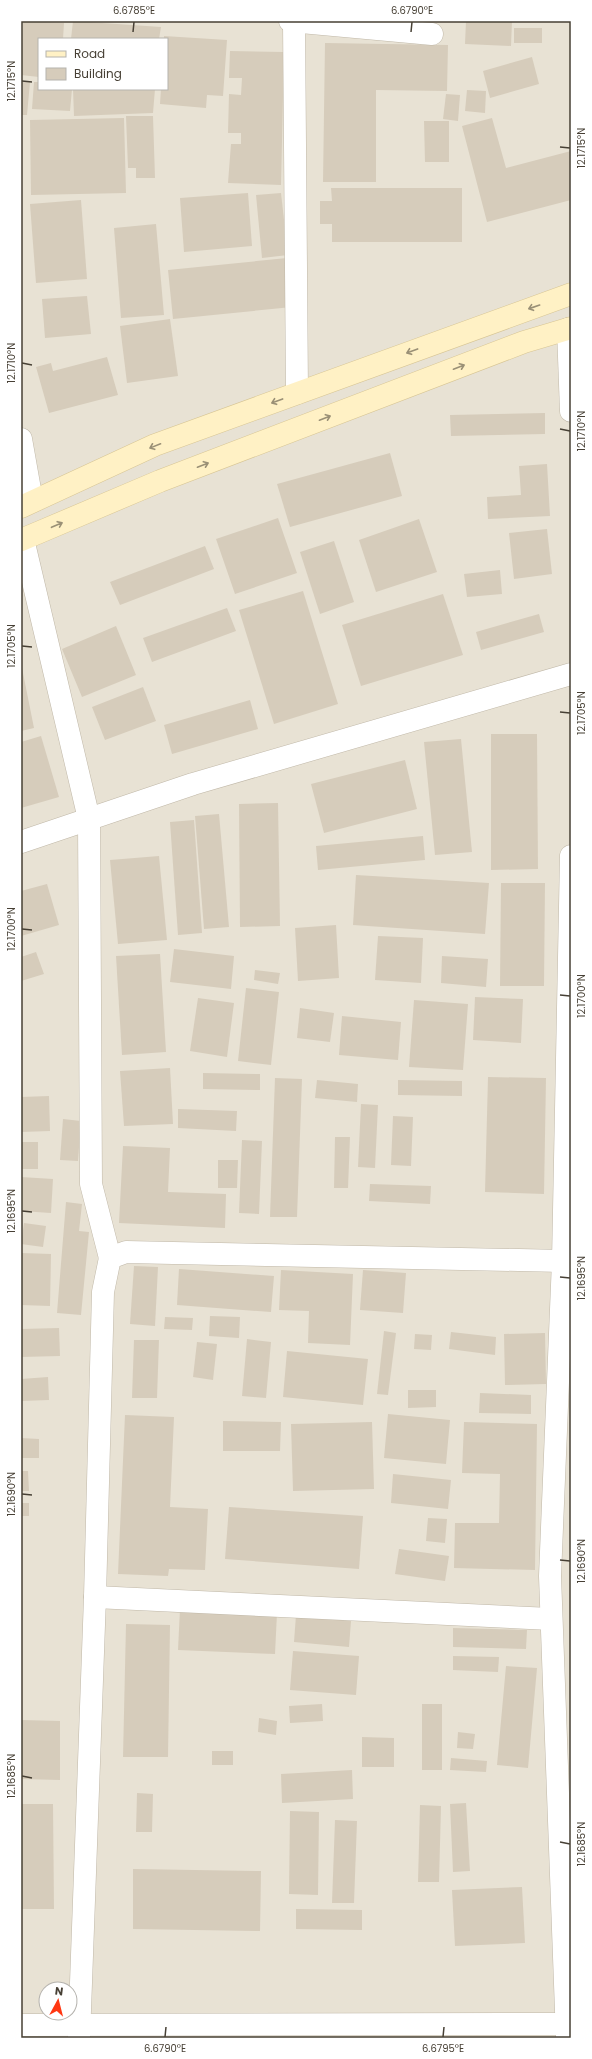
<svg xmlns="http://www.w3.org/2000/svg" width="592" height="2059" font-family="Poppins,sans-serif">
<rect width="100%" height="100%" fill="#f4f0e6"/>
<path fill="#e8e2d4" fill-rule="evenodd" d="M21,21h550v2017h-550zM39,39h128v50h-128zM46,1989h24v24h-24z"/>
<g fill="#d6ccbb">
<polygon points="23,21 64,23 63,39 39,39 39,77 21,75"/>
<polygon points="73,21 161,27 159,39 71,39"/>
<polygon points="466,21 512,21 511,46 465,44"/>
<rect x="514" y="28" width="28" height="15"/>
<polygon points="164,36 227,40 223,96 207,95 206,108 160,104 161,89 167,89 167,39 164,39"/>
<polygon points="325,43 448,45 447,91 376,90 376,182 323,182"/>
<polygon points="230,51 284,52 281,185 228,183 231,144 241,144 241,133 228,133 229,94 241,95 242,78 229,78"/>
<polygon points="532,57 539,84 490,98 483,71"/>
<polygon points="21,82 30,82 27,115 21,115"/>
<polygon points="34,82 39,82 39,89 72,89 70,111 32,109"/>
<polygon points="73,89 155,89 153,113 74,116"/>
<polygon points="467,90 486,91 485,113 465,111"/>
<polygon points="446,94 460,95 458,121 443,119"/>
<polygon points="126,116 153,116 155,178 136,178 136,168 128,168"/>
<polygon points="124,118 126,193 31,195 30,120"/>
<polygon points="492,118 506,168 571,151 571,200 487,222 462,126"/>
<polygon points="424,121 449,121 449,162 425,162"/>
<polygon points="331,188 462,188 462,242 332,242 332,224 320,224 320,201 332,201"/>
<polygon points="248,193 252,246 184,252 180,198"/>
<polygon points="281,193 288,255 262,258 256,195"/>
<polygon points="81,200 87,279 36,283 30,204"/>
<polygon points="156,224 164,315 121,318 114,228"/>
<polygon points="287,258 292,307 173,319 168,270"/>
<polygon points="87,296 91,334 45,338 42,299"/>
<polygon points="170,319 178,376 127,383 120,326"/>
<polygon points="107,357 118,395 49,413 36,367 51,363 53,371"/>
<polygon points="545,413 545,434 451,436 450,415"/>
<polygon points="390,453 402,496 290,527 277,484"/>
<polygon points="547,464 550,516 488,519 487,497 521,495 519,466"/>
<polygon points="278,518 297,573 235,594 216,539"/>
<polygon points="419,519 437,572 376,592 359,540"/>
<polygon points="547,529 552,574 514,579 509,533"/>
<polygon points="334,541 354,602 320,614 300,552"/>
<polygon points="205,546 214,569 120,605 110,582"/>
<polygon points="500,570 502,594 467,597 464,574"/>
<polygon points="303,591 338,704 274,724 239,610"/>
<polygon points="443,594 463,655 361,686 342,625"/>
<polygon points="227,608 236,631 152,662 143,638"/>
<polygon points="539,614 544,632 481,650 476,632"/>
<polygon points="116,626 136,675 82,697 62,649"/>
<polygon points="21,663 34,728 21,731"/>
<polygon points="143,687 156,721 105,740 92,707"/>
<polygon points="250,700 258,729 172,754 164,725"/>
<polygon points="491,734 537,734 538,869 491,870"/>
<polygon points="41,736 59,797 21,808 21,742"/>
<polygon points="461,739 472,852 435,855 424,742"/>
<polygon points="405,760 417,809 324,833 311,784"/>
<polygon points="278,803 280,926 240,927 239,804"/>
<polygon points="219,814 229,927 204,929 195,816"/>
<polygon points="194,820 202,933 178,935 170,822"/>
<polygon points="423,836 425,860 318,870 316,846"/>
<polygon points="159,856 167,940 118,944 110,860"/>
<polygon points="356,875 489,883 485,934 353,925"/>
<polygon points="501,883 545,883 544,986 500,986"/>
<polygon points="47,884 59,925 21,936 21,891"/>
<polygon points="336,925 339,978 298,981 295,928"/>
<polygon points="378,936 423,938 421,983 375,980"/>
<polygon points="174,949 234,956 231,989 170,982"/>
<polygon points="36,952 44,974 21,981 21,957"/>
<polygon points="160,954 166,1052 122,1055 116,956"/>
<polygon points="442,956 488,959 486,987 441,983"/>
<polygon points="255,970 280,973 278,984 254,980"/>
<polygon points="246,988 279,992 271,1065 238,1061"/>
<polygon points="475,997 523,999 521,1043 473,1040"/>
<polygon points="198,998 234,1003 227,1057 190,1051"/>
<polygon points="414,1000 468,1004 463,1070 409,1067"/>
<polygon points="300,1008 334,1013 330,1042 297,1038"/>
<polygon points="342,1016 401,1022 398,1060 339,1055"/>
<polygon points="170,1068 173,1124 124,1126 120,1071"/>
<polygon points="203,1073 260,1074 260,1090 203,1089"/>
<polygon points="488,1077 546,1078 544,1194 485,1192"/>
<polygon points="275,1078 302,1079 297,1217 270,1217"/>
<polygon points="317,1080 358,1084 357,1102 315,1098"/>
<polygon points="398,1080 462,1081 462,1096 398,1095"/>
<polygon points="49,1096 50,1131 21,1132 21,1097"/>
<polygon points="361,1104 378,1105 375,1168 358,1167"/>
<polygon points="178,1109 237,1111 236,1131 178,1128"/>
<polygon points="393,1116 413,1117 411,1166 391,1165"/>
<polygon points="63,1119 81,1121 78,1161 60,1160"/>
<polygon points="335,1137 350,1137 348,1188 334,1188"/>
<polygon points="242,1140 262,1141 259,1214 239,1213"/>
<rect x="21" y="1142" width="17" height="27"/>
<polygon points="123,1146 170,1148 168,1192 226,1194 225,1228 119,1223"/>
<polygon points="218,1160 238,1160 237,1188 218,1188"/>
<polygon points="21,1177 53,1179 51,1213 21,1211"/>
<polygon points="370,1184 431,1186 430,1204 369,1201"/>
<polygon points="66,1202 82,1204 79,1231 89,1232 81,1315 57,1313"/>
<polygon points="24,1223 46,1226 43,1247 21,1244"/>
<polygon points="21,1253 51,1254 50,1306 21,1305"/>
<polygon points="134,1266 158,1267 155,1326 130,1324"/>
<polygon points="179,1269 274,1276 271,1312 177,1305"/>
<polygon points="281,1270 353,1274 350,1345 308,1343 309,1311 279,1310"/>
<polygon points="363,1270 406,1273 403,1313 360,1310"/>
<polygon points="210,1316 240,1317 239,1338 209,1336"/>
<polygon points="165,1317 193,1318 192,1330 164,1329"/>
<polygon points="59,1328 60,1356 21,1357 21,1329"/>
<polygon points="384,1331 396,1333 388,1395 377,1394"/>
<polygon points="451,1332 496,1337 495,1355 449,1349"/>
<polygon points="545,1333 546,1384 505,1385 504,1334"/>
<polygon points="415,1334 432,1335 431,1350 414,1349"/>
<polygon points="247,1339 271,1342 266,1398 242,1396"/>
<polygon points="134,1340 159,1340 157,1398 132,1398"/>
<polygon points="197,1342 217,1344 213,1380 193,1377"/>
<polygon points="287,1351 368,1359 363,1405 283,1397"/>
<polygon points="48,1377 49,1400 21,1401 21,1379"/>
<polygon points="408,1390 436,1390 436,1407 408,1408"/>
<polygon points="480,1393 531,1395 531,1414 479,1413"/>
<polygon points="388,1414 450,1420 446,1464 384,1458"/>
<polygon points="125,1415 174,1417 170,1507 208,1509 205,1570 169,1569 168,1576 118,1574"/>
<polygon points="223,1421 281,1422 280,1451 223,1451"/>
<polygon points="372,1422 374,1489 293,1491 291,1424"/>
<polygon points="464,1422 537,1424 535,1570 454,1568 455,1523 499,1523 500,1474 462,1473"/>
<polygon points="21,1438 39,1439 39,1458 21,1458"/>
<polygon points="21,1471 28,1471 29,1491 21,1491"/>
<polygon points="393,1474 451,1480 448,1509 391,1503"/>
<rect x="21" y="1503" width="8" height="13"/>
<polygon points="229,1507 363,1516 359,1569 225,1559"/>
<polygon points="428,1518 447,1519 445,1543 426,1541"/>
<polygon points="399,1549 449,1556 445,1581 395,1574"/>
<polygon points="180,1609 277,1613 275,1654 178,1650"/>
<polygon points="296,1615 351,1621 349,1647 294,1642"/>
<polygon points="126,1624 170,1625 168,1757 123,1757"/>
<polygon points="453,1628 527,1630 526,1649 453,1647"/>
<polygon points="293,1651 359,1656 356,1695 290,1690"/>
<polygon points="453,1656 499,1657 498,1672 453,1670"/>
<polygon points="506,1666 537,1668 528,1768 497,1765"/>
<polygon points="322,1704 323,1721 290,1723 289,1706"/>
<rect x="422" y="1704" width="20" height="66"/>
<polygon points="259,1718 277,1721 276,1735 258,1732"/>
<polygon points="21,1720 60,1721 60,1780 21,1779"/>
<polygon points="458,1732 475,1734 473,1749 457,1748"/>
<polygon points="362,1737 394,1738 394,1767 362,1767"/>
<rect x="212" y="1751" width="21" height="14"/>
<polygon points="451,1758 487,1761 486,1772 450,1770"/>
<polygon points="352,1770 353,1799 282,1803 281,1774"/>
<polygon points="137,1793 153,1794 152,1832 136,1832"/>
<polygon points="466,1803 470,1871 453,1872 450,1804"/>
<polygon points="21,1804 53,1804 54,1909 21,1909"/>
<polygon points="420,1805 441,1806 439,1882 418,1882"/>
<polygon points="290,1811 319,1812 318,1895 289,1894"/>
<polygon points="335,1820 357,1821 354,1903 332,1903"/>
<polygon points="133,1869 261,1871 260,1931 133,1929"/>
<polygon points="522,1887 525,1943 455,1946 452,1890"/>
<polygon points="296,1909 362,1910 362,1930 296,1929"/>
</g>
<g fill="none" stroke-linecap="round" stroke-linejoin="round">
<defs>
<g id="street">
<polyline points="290,21 432,34"/>
<polyline points="294,21 297,393"/>
<polyline points="568,329 571,411"/>
<polyline points="21,439 32,501"/>
<polyline points="23,539 89,819 91,1184 110,1258"/>
<polyline points="21,842 193,784 571,674"/>
<polyline points="95,1597 551,1619"/>
<polyline points="21,2025 571,2024"/>
<polyline points="79,2038 95,1597 103,1292 110,1258 126,1252 563,1261"/>
<polyline points="567,2038 550,1576 563,1261 571,856"/>
</g>
<g id="secondary">
<polyline points="21,507 155,445 571,294"/>
<polyline points="21,540 160,481 524,342 571,328"/>
</g>
</defs>
<use href="#street" stroke="#c0b8a8" stroke-width="23"/>
<use href="#secondary" stroke="#d7c594" stroke-width="23"/>
<use href="#street" stroke="#fff" stroke-width="22"/>
<use href="#secondary" stroke="#fff1c5" stroke-width="22"/>
</g>
<defs><path id="oneway-shaft" d="M-6 0H5M1.5-3L5.5 0L1.5 3" fill="none" stroke-width="1.6" stroke-linecap="round" stroke-linejoin="round"/></defs>
<g stroke="#9a9076">
<use href="#oneway-shaft" transform="translate(534 307) rotate(161)"/>
<use href="#oneway-shaft" transform="translate(412 351) rotate(160)"/>
<use href="#oneway-shaft" transform="translate(459 367) rotate(-21)"/>
<use href="#oneway-shaft" transform="translate(277 401) rotate(160)"/>
<use href="#oneway-shaft" transform="translate(325 418) rotate(-21)"/>
<use href="#oneway-shaft" transform="translate(155 446) rotate(158)"/>
<use href="#oneway-shaft" transform="translate(203 465) rotate(-21)"/>
<use href="#oneway-shaft" transform="translate(57 525) rotate(-23)"/>
</g>
<path fill="none" stroke="#474035" stroke-width="1.5" d="M133,32l1,-10M411,32l1,-10M22,81l10,1M560,147l10,1M22,363l10,2M560,429l10,2M22,646l10,1M560,712l10,1M22,929l10,1M560,995l10,1M22,1211l10,1M560,1277l10,1M22,1494l10,1M560,1560l10,1M22,1776l10,2M560,1842l10,2M165,2037l1,-10M443,2037l1,-10"/>
<rect width="592" height="2059" fill="none" stroke="#ffffff" stroke-width="44"/>
<rect x="38" y="38" width="130" height="52" fill="#ffffff" stroke="#b5b3ae"/>
<rect x="46" y="51" width="20" height="6" fill="#fff1c5" stroke="#b5b3ae"/>
<text x="74" y="58" font-size="12" fill="#474035">Road</text>
<rect x="46" y="68" width="20" height="12" fill="#d6ccbb" stroke="#b5b3ae"/>
<text x="74" y="78" font-size="12" fill="#474035">Building</text>
<g transform="translate(58 2001) rotate(7)"><circle r="19" fill="#ffffff" stroke="#b5b3ae"/>
<path d="M0-3L7 15L0 10L-7 15Z" fill="#ff3712"/>
<text y="-6" font-size="11" font-weight="bold" text-anchor="middle" fill="#474035">N</text>
</g>
<rect x="22" y="22" width="548" height="2015" fill="none" stroke="#474035" stroke-width="1.5"/>
<g font-size="10" text-anchor="middle" fill="#474035">
<text x="134" y="14">6.6785°E</text>
<text x="412" y="14">6.6790°E</text>
<text transform="translate(11 81) rotate(-90)" y="4">12.1715°N</text>
<text transform="translate(581 148) rotate(-90)" y="4">12.1715°N</text>
<text transform="translate(11 363) rotate(-90)" y="4">12.1710°N</text>
<text transform="translate(581 431) rotate(-90)" y="4">12.1710°N</text>
<text transform="translate(11 646) rotate(-90)" y="4">12.1705°N</text>
<text transform="translate(581 713) rotate(-90)" y="4">12.1705°N</text>
<text transform="translate(11 929) rotate(-90)" y="4">12.1700°N</text>
<text transform="translate(581 996) rotate(-90)" y="4">12.1700°N</text>
<text transform="translate(11 1211) rotate(-90)" y="4">12.1695°N</text>
<text transform="translate(581 1278) rotate(-90)" y="4">12.1695°N</text>
<text transform="translate(11 1494) rotate(-90)" y="4">12.1690°N</text>
<text transform="translate(581 1561) rotate(-90)" y="4">12.1690°N</text>
<text transform="translate(11 1776) rotate(-90)" y="4">12.1685°N</text>
<text transform="translate(581 1844) rotate(-90)" y="4">12.1685°N</text>
<text x="165" y="2052">6.6790°E</text>
<text x="443" y="2052">6.6795°E</text>
</g>
</svg>
